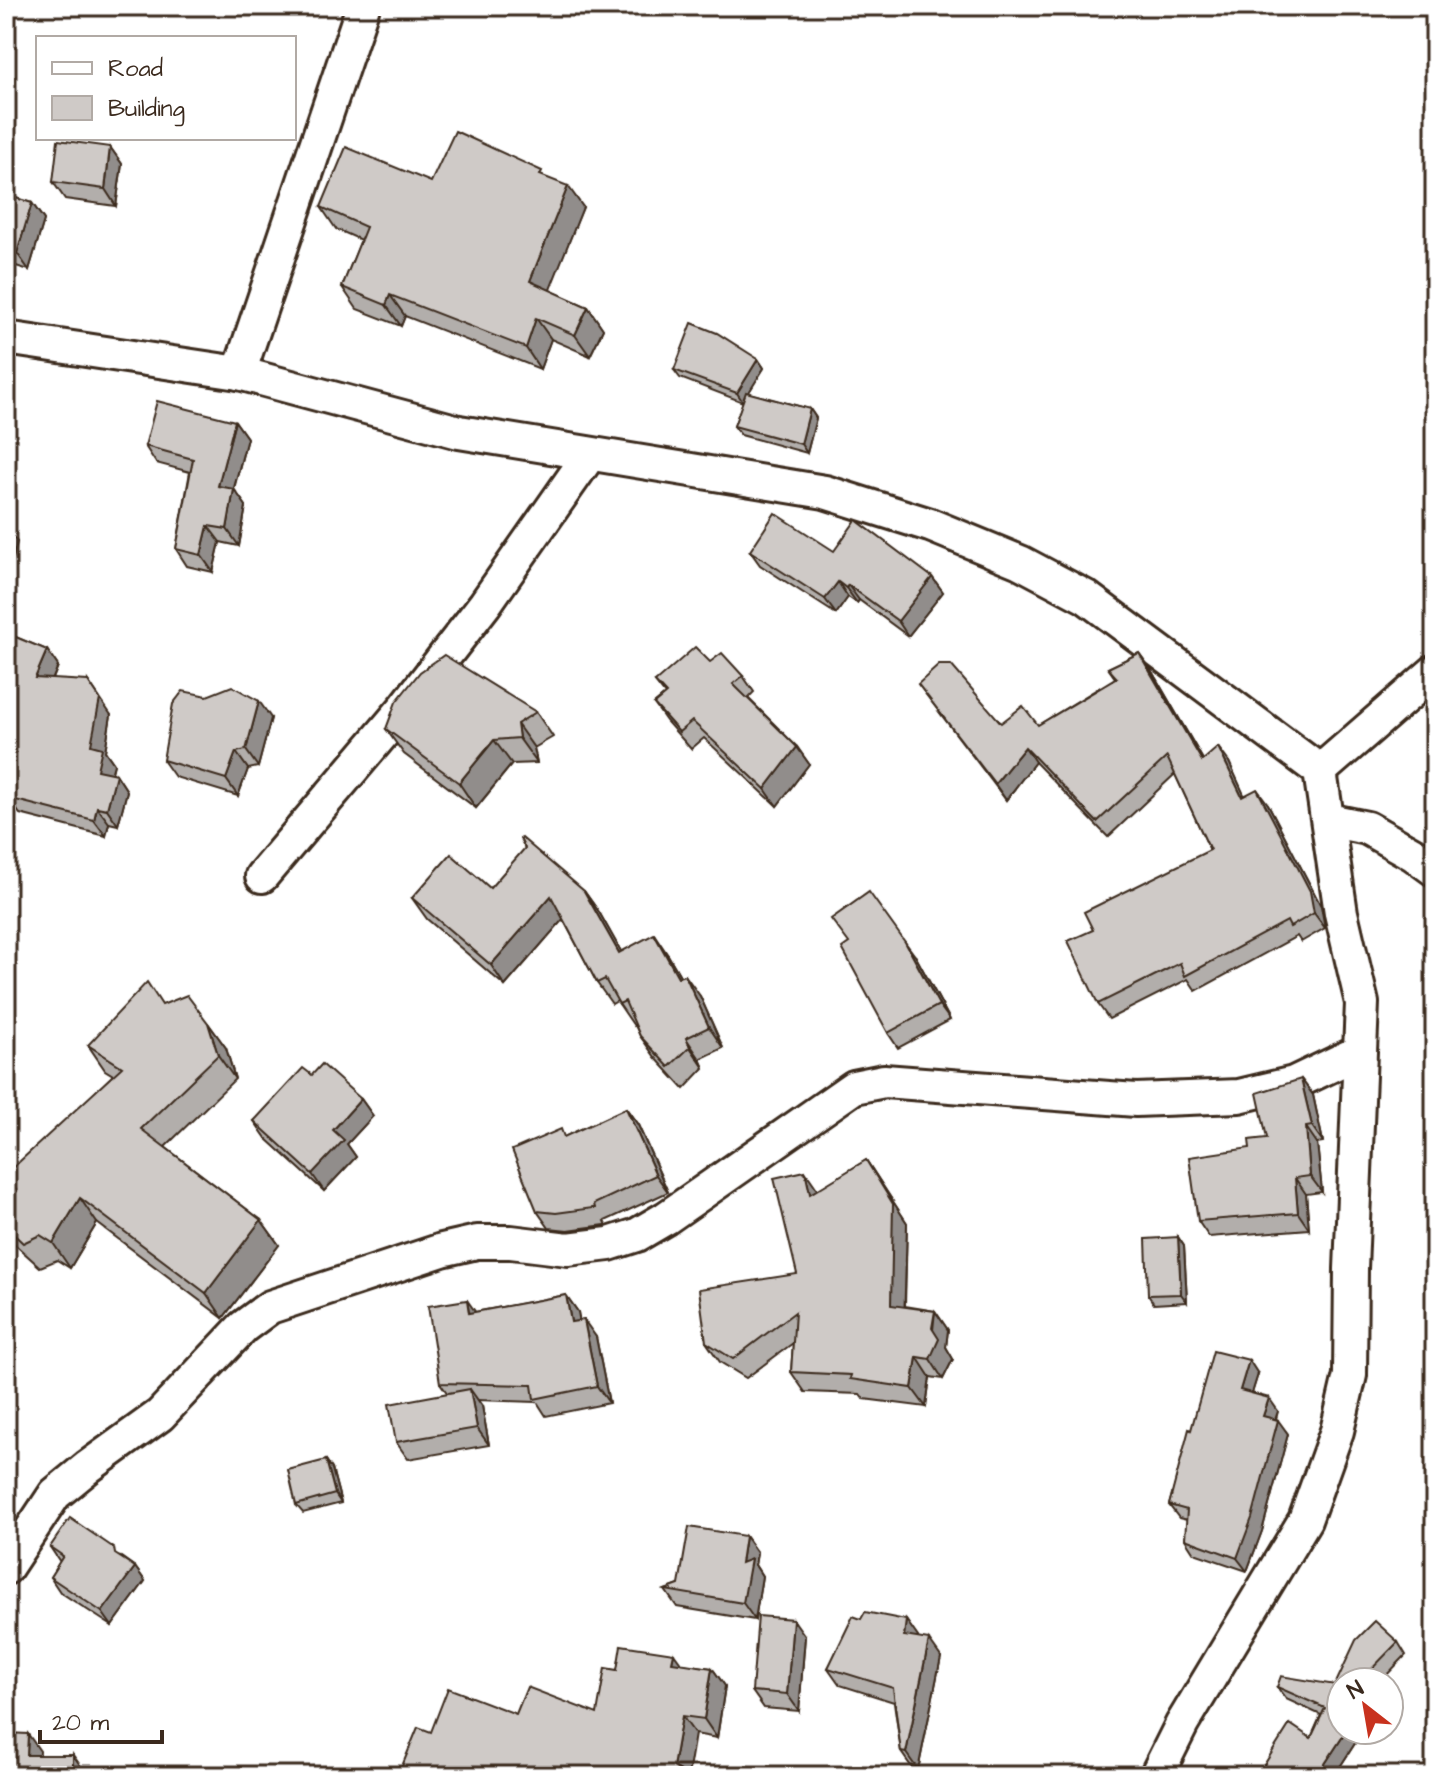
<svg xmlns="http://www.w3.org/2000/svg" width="1441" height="1782" font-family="'Architects Daughter',sans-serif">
<rect width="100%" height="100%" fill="#fff"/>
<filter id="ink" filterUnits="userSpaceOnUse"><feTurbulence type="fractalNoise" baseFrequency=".0125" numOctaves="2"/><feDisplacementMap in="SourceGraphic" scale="16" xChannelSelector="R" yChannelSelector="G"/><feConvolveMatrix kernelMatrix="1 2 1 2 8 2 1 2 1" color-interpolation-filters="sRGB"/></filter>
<g filter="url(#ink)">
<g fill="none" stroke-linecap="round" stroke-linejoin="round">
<defs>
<g id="minor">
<polyline points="6,338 239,373 459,432 825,492 930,525 1020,562 1086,597 1320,771 1341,913 1362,1003 1351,1269 1350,1375 1337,1431 1305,1520 1182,1724 1156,1776"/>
<polyline points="239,373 363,6"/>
<polyline points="1320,771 1435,671"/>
<polyline points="1328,820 1367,828 1413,854 1435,870"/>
<polyline points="262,876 406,706 485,604 590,454"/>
<polyline points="6,1568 55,1494 88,1467 160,1415 243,1327 270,1307 442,1250 477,1242 511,1242 568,1249 609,1244 637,1235 666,1218 854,1087 884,1081 1136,1100 1239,1096 1294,1083 1359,1052"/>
</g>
</defs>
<use href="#minor" stroke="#3b2a1e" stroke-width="38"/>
<use href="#minor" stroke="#fff" stroke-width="32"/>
</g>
<g fill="#b2aeab" stroke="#3b2a1e" stroke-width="2">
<polygon points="110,147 122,164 116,206 65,199 53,182"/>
<polygon points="547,178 583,207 549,290 588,307 603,329 590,356 551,339 540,369 405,316 401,326 357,309 342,287 361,240 336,229 321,207 431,182"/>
<polygon points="6,195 32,203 44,220 29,270 6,263"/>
<polygon points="758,359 764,368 748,393 810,409 816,418 807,453 741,435 734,426 743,402 680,378 674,370"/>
<polygon points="235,421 247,438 234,489 246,506 239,546 220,542 213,572 187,566 176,549 190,472 156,463 145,446"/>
<polygon points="750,551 834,551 932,577 943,592 908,636 859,600 857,603 848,597 836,614 760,565"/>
<polygon points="6,633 47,650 58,666 53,679 111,715 105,751 114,764 112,773 116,774 127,791 118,825 109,823 106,836 20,814 8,798 9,796 6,795"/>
<polygon points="1139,653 1150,668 1203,760 1229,762 1244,796 1268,804 1321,906 1325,928 1301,942 1297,936 1196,991 1188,979 1109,1019 1098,1004 1093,930 1210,850 1175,774 1108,837 1035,762 1006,800 918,684 1001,723 1038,725 1115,678 1108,668"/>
<polygon points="710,662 743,676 754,692 748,698 797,747 809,764 777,806 704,738 691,749 666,721 654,704 665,695 655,682"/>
<polygon points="207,696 271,718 258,767 248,769 238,796 175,777 163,760"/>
<polygon points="536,712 553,737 534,748 537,763 512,764 476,808 404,754 386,729"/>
<polygon points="490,888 584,891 599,912 621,952 668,955 680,976 700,996 723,1048 700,1059 704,1068 684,1089 655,1057 640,1036 635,1025 634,1026 617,1001 612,1004 597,983 563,919 505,986 427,919 412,898"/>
<polygon points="916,957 950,1020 898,1048 888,1033"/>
<polygon points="162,1005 208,1023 226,1048 235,1079 165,1147 261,1220 279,1245 223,1318 97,1223 70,1268 57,1260 40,1267 11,1241 6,1233 6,1203 16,1193 6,1179 113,1075 105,1070 88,1045"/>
<polygon points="312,1075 361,1099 373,1116 347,1144 356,1157 324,1191 266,1138 254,1121"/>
<polygon points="1301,1079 1313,1095 1323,1142 1317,1143 1322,1192 1306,1194 1309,1229 1209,1237 1198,1221 1250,1148 1267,1138"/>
<polygon points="626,1108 638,1125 668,1192 605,1221 607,1225 605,1225 568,1230 549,1228 537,1211 566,1136"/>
<polygon points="866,1160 907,1223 905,1306 935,1311 948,1330 946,1347 953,1359 943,1379 930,1377 926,1407 864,1399 860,1394 805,1392 791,1372 793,1343 746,1378 720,1362 706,1342 797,1274 818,1190"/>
<polygon points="1178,1237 1184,1246 1187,1302 1154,1304 1148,1295"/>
<polygon points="566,1295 578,1312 579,1321 596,1337 609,1403 546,1416 537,1402 477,1400 482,1406 489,1445 408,1459 396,1442 448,1394 440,1383 476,1312"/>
<polygon points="1258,1374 1252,1393 1278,1411 1276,1419 1288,1434 1262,1531 1247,1571 1194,1553 1185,1539 1187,1520 1179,1518 1169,1505 1191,1430"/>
<polygon points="326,1460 332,1469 341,1503 303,1513 296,1505"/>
<polygon points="745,1536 757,1553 755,1565 762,1576 755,1620 677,1607 665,1590 679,1585"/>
<polygon points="50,1547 121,1557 135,1567 145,1581 112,1626 60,1592 50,1577 60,1562"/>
<polygon points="861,1619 906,1620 918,1638 941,1657 918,1770 913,1769 901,1752 894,1702 840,1685 828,1668"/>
<polygon points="805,1636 799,1711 764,1708 752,1691"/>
<polygon points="1398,1642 1406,1655 1380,1682 1341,1682 1341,1730 1378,1730 1374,1739 1361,1734 1334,1776 1271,1776 1264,1765 1311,1738 1321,1715 1286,1699 1277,1687 1335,1685"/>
<polygon points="681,1664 712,1668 725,1686 717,1738 695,1734 431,1732 516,1714 597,1714 617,1670"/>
</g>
<g fill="#918d8b" stroke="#3b2a1e" stroke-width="2">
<polygon points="110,147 122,164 116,206 105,189"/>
<polygon points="568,186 583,207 545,302 530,281"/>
<polygon points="32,203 44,220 29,270 17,253"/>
<polygon points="390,295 405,316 401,326 386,305"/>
<polygon points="588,307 603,329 590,356 575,335"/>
<polygon points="536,318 551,339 540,369 526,348"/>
<polygon points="758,359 764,368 743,402 737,393"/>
<polygon points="810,409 816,418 807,453 801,444"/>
<polygon points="235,421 247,438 230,503 218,486"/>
<polygon points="234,489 246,506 239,546 227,529"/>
<polygon points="208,526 220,542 213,572 201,555"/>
<polygon points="6,527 17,542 6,590"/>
<polygon points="932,577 943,592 908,636 898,621"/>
<polygon points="838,582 848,597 836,614 825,599"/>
<polygon points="848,585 859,600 857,603 846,588"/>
<polygon points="47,650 58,666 46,695 35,678"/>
<polygon points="1139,653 1150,668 1213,777 1202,761"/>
<polygon points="88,681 111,715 105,751 114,764 108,786 97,770 91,745"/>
<polygon points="259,701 271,718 258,767 246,750"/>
<polygon points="517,724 534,748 537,763 519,738"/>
<polygon points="494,740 512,764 476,808 459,783"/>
<polygon points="797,747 809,764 777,806 765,789"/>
<polygon points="1025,747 1035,762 1006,800 995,784"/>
<polygon points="1218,747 1229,762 1252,812 1242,797"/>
<polygon points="236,752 248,769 238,796 226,779"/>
<polygon points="116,774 127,791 118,825 107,809"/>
<polygon points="1257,789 1268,804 1321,906 1325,928 1314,913"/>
<polygon points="97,807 109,823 106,836 94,820"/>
<polygon points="584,891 599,912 634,974 619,953"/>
<polygon points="551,896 565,917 505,986 491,965"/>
<polygon points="654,934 668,955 693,998 678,977"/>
<polygon points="905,942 916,957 950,1020 939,1005"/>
<polygon points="685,975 700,996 723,1048 709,1027"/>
<polygon points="208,1023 226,1048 235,1079 218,1055"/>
<polygon points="686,1038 700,1059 704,1068 690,1047"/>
<polygon points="1301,1079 1313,1095 1323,1142 1312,1126"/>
<polygon points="361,1099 373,1116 347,1144 356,1157 324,1191 312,1174 333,1130"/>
<polygon points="626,1108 638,1125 668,1192 656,1175"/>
<polygon points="1306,1127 1317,1143 1322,1192 1310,1176"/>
<polygon points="866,1160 907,1223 904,1324 891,1305"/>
<polygon points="805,1171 818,1190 810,1194"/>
<polygon points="1295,1178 1306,1194 1309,1229 1298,1213"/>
<polygon points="80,1198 97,1223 70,1268 53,1243"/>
<polygon points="261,1220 279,1245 223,1318 206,1293"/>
<polygon points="1178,1237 1184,1246 1187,1302 1181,1294"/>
<polygon points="566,1295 578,1312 583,1339 571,1322"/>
<polygon points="467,1300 479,1317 469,1313"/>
<polygon points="935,1311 948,1330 946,1347 953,1359 943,1379 930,1359"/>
<polygon points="584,1320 596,1337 609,1403 597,1386"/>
<polygon points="917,1357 930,1377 926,1407 912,1388"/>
<polygon points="1249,1360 1258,1374 1249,1403 1240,1390"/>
<polygon points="470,1389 482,1406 489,1445 477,1428"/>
<polygon points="1269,1398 1278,1411 1272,1429 1263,1416"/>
<polygon points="1278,1420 1288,1434 1262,1531 1247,1571 1237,1558"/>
<polygon points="326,1460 332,1469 341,1503 335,1494"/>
<polygon points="745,1536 757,1553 755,1565 762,1576 755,1620 743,1603 741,1563"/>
<polygon points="135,1567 145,1581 112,1626 102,1612"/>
<polygon points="793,1619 805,1636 799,1711 787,1694"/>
<polygon points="906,1620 918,1637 915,1653 904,1636"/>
<polygon points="929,1640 941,1657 918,1770 906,1753"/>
<polygon points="674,1653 687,1671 672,1662"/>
<polygon points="712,1668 725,1686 717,1738 704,1719"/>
<polygon points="682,1716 695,1734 688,1776 673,1767"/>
<polygon points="1347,1730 1359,1730 1361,1734 1334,1776 1317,1776"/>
<polygon points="1367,1730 1378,1730 1374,1739"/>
<polygon points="28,1734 40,1751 39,1772 27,1755"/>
<polygon points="73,1755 85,1772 85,1776 73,1776"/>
</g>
<g fill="#cfcac7" stroke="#3b2a1e" stroke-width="2">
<polygon points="455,131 542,171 540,175 568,186 530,281 588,307 575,335 536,318 526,348 390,295 386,305 342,287 366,227 321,207 346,147 431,182"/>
<polygon points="58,140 110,147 105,189 53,182"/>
<polygon points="6,195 32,203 17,253 6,250"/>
<polygon points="692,323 717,333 758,359 737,393 674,370"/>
<polygon points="746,392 810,409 801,444 734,426"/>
<polygon points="157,401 235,421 218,486 234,489 227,529 208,526 201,555 176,549 193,459 145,446"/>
<polygon points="775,513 834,551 856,520 932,577 898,621 848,585 846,588 838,582 825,599 750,551"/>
<polygon points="6,633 47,650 35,678 88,681 100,699 91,745 102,748 97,770 116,774 107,809 97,807 94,820 8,798 12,783 6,782"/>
<polygon points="695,647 710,662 722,653 743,676 733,684 797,747 765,789 692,721 679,732 654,704 666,694 655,682"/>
<polygon points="1139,653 1202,761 1218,747 1242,797 1257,789 1310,891 1314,913 1290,927 1287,921 1185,976 1180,963 1098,1004 1068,941 1093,930 1084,912 1210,850 1167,757 1097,822 1025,747 995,784 918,684 939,665 951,665 1001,723 1023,706 1038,725 1117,678 1108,668"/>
<polygon points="444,655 536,712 517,724 519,738 494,740 459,783 386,729 396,702 420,672"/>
<polygon points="232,686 259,701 246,750 236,752 226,779 163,760 173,704 183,691 207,696"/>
<polygon points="522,838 584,891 619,953 654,934 678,977 685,975 709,1027 686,1038 690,1047 669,1067 640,1036 625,1001 619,1004 605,979 597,983 551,896 491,965 412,898 451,854 490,888 525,848 520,839"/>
<polygon points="869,892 905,942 939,1005 888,1033 842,948 849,943 831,919"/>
<polygon points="147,982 162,1005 187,995 208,1023 218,1055 141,1129 261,1220 206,1293 80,1198 53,1243 40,1235 23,1243 6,1227 6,1203 17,1191 6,1178 6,1174 122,1067 88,1045"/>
<polygon points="322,1064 361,1099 333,1130 344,1140 312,1174 254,1121 303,1068 312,1075"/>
<polygon points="1301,1079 1312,1126 1306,1127 1310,1176 1295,1178 1298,1213 1198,1221 1189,1157 1250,1148 1249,1140 1267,1138 1257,1093"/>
<polygon points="626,1108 656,1175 594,1204 595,1208 593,1208 556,1213 537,1211 512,1150 561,1129 564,1137"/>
<polygon points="866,1160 893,1204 891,1305 935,1311 932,1328 939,1339 930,1359 917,1357 912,1388 850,1379 851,1375 791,1372 795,1312 733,1359 706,1342 699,1289 797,1274 774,1178 805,1171 810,1194"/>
<polygon points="1178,1237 1181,1294 1148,1295 1146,1239"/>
<polygon points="1435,1256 1435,1280 1427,1259"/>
<polygon points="566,1295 571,1322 584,1320 597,1386 534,1399 532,1385 440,1383 428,1306 467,1300 469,1313"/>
<polygon points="1213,1351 1249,1360 1240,1390 1269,1398 1263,1416 1278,1420 1252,1518 1237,1558 1185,1539 1187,1510 1169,1505 1189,1429 1191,1430"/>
<polygon points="470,1389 477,1428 396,1442 389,1404"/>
<polygon points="326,1460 335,1494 296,1505 288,1470"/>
<polygon points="70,1518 114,1548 115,1554 135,1567 102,1612 50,1577 63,1556 50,1547"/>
<polygon points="689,1527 745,1536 741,1563 751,1559 743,1603 665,1590 679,1585"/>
<polygon points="865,1612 906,1620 904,1636 929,1640 906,1753 901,1752 893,1688 828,1668 853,1616 861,1619"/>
<polygon points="758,1616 793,1619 787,1694 752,1691"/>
<polygon points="1375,1621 1398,1642 1359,1682 1341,1682 1341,1730 1347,1730 1317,1776 1272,1776 1264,1765 1290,1724 1311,1738 1325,1708 1277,1687 1281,1676 1335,1685 1356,1640"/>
<polygon points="621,1645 674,1653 672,1662 712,1668 704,1719 682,1716 673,1767 689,1776 398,1776 418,1727 431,1732 448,1688 516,1714 527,1687 597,1714 605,1668 617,1670"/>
<polygon points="6,1733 28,1734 27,1755 73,1755 73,1776 6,1776"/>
</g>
</g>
<rect width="1441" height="1782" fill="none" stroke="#fff" stroke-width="32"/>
<rect x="16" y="16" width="1409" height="1750" fill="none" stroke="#3b2a1e" stroke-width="3" filter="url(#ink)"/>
<rect x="36" y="36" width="260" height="104" fill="#ffffff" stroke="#b1aaa5" stroke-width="2"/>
<rect x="52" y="62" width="40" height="12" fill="#ffffff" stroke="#b1aaa5" stroke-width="2"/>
<text x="108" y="76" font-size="24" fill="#3b2a1e">Road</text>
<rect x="52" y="96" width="40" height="24" fill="#cfcac7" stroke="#b1aaa5" stroke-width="2"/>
<text x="108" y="116" font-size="24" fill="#3b2a1e">Building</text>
<g transform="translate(1365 1706) rotate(329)"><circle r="38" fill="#ffffff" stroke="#b1aaa5" stroke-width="2"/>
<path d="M0-6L14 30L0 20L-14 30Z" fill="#c8321e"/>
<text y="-12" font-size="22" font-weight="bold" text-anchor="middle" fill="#3b2a1e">N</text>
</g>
<path d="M40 1730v12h122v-12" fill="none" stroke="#3b2a1e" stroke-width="4"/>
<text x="52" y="1730" font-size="24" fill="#3b2a1e" stroke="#ffffff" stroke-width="6" paint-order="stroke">20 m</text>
</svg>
